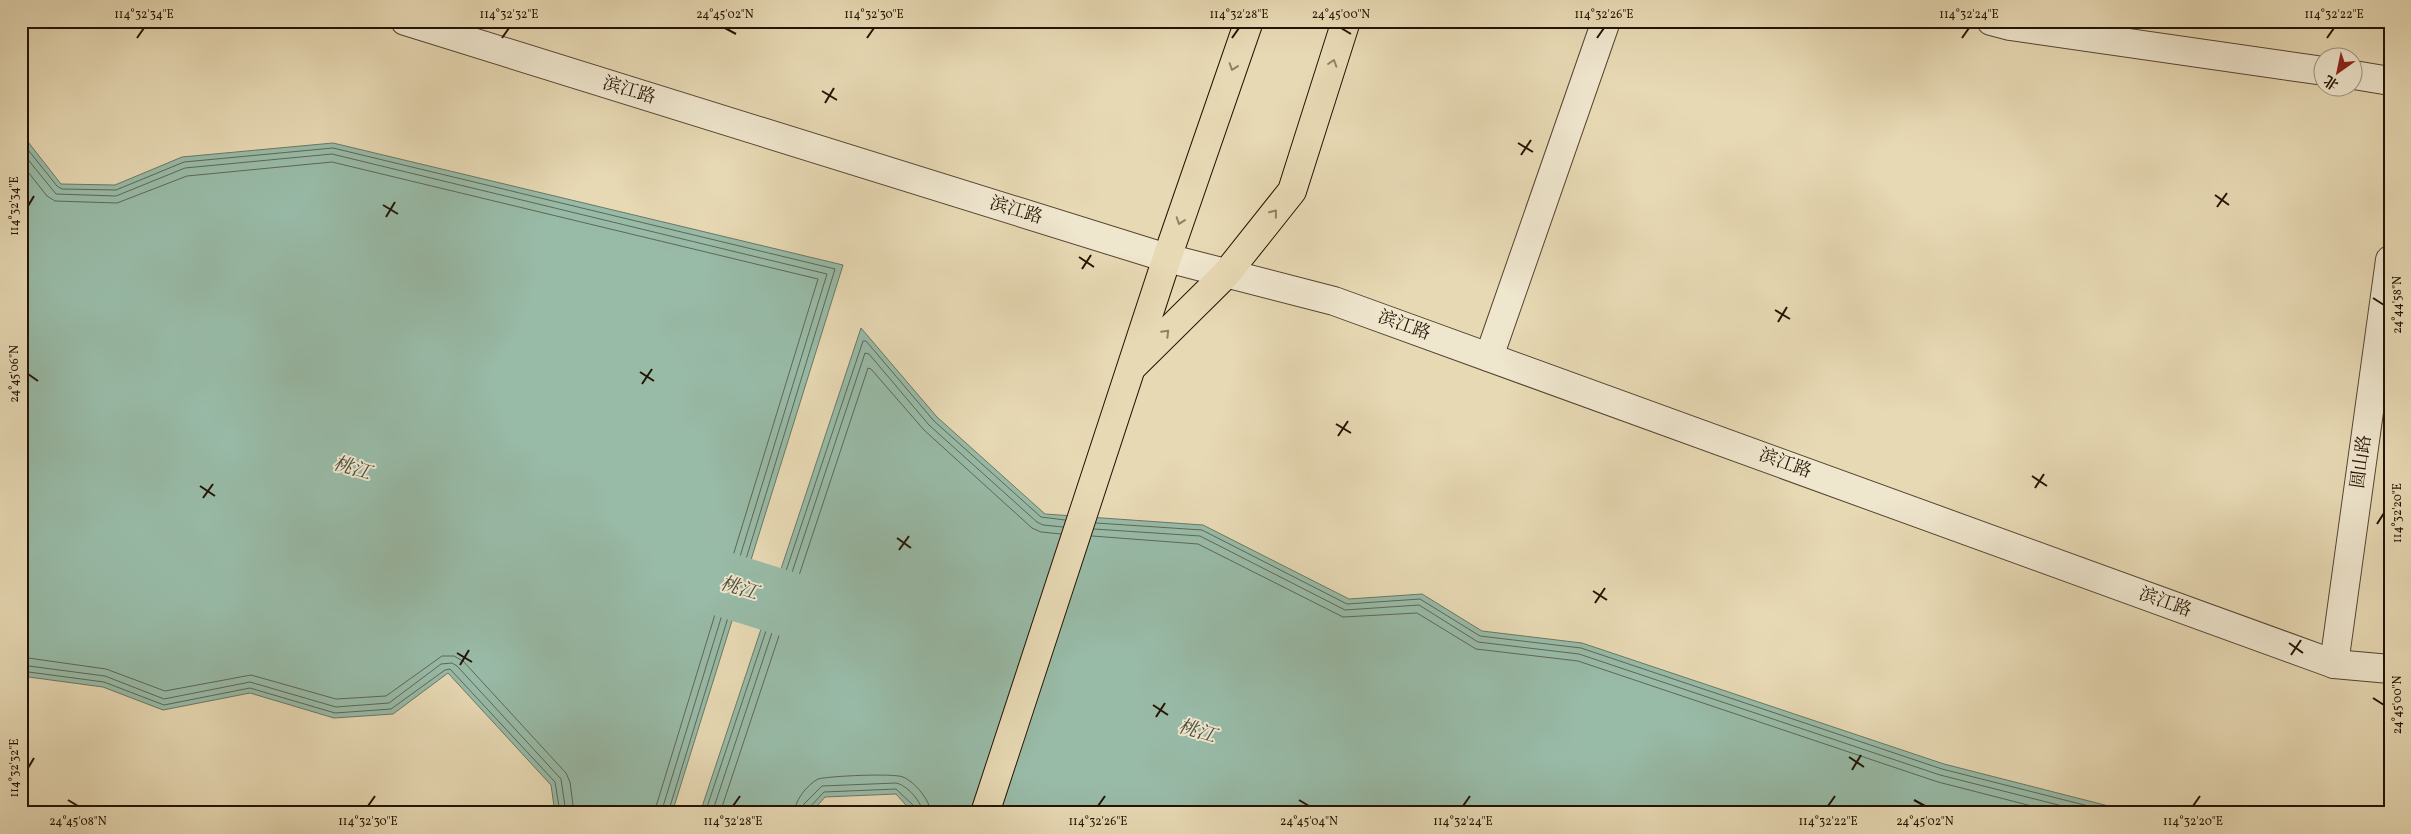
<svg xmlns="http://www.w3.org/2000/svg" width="2411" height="834" font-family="Vollkorn,'Noto Serif SC',serif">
<rect width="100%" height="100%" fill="#e7d9b4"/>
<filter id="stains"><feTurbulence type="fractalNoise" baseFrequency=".004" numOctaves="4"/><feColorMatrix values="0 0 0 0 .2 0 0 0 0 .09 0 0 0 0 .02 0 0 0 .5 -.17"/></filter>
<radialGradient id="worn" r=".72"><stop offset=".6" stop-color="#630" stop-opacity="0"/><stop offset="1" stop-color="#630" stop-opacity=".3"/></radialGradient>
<g fill="#98bba8" stroke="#6a7866">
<polygon points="21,133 61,184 115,185 182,157 333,143 843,265 672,813 555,813 551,785 448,673 393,714 334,718 250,693 163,710 103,687 21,676"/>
<polygon points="861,328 937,417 1045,514 1203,525 1349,599 1422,594 1482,631 1582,643 1944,764 2136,813 913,813 896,794 825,797 811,813 700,813"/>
</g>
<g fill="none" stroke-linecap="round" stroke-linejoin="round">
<g stroke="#5e6756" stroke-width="1">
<polyline points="21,141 57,186 62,189 116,190 184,162 333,148 835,269 668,813"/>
<polyline points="21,151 56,194 116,196 185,168 332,154 827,274 661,813"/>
<polyline points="21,163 47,196 55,201 117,203 187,176 332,162 818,279 654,813"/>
<polyline points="1096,523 1202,530 1347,604 1420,599 1480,636 1581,648 1942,769 2116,813"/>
<polyline points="1094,529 1200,536 1345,610 1419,605 1478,642 1579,654 1940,775 2090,813"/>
<polyline points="1092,536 1198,544 1343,617 1417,613 1476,649 1578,661 1938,782 2059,813"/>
<polyline points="21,657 106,669 165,691 251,675 336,699 386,696 442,656 454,656 463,661 566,773 570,782 574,813"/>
<polyline points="21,665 105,676 164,699 250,682 336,707 389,703 441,664 452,663 457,666 561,779 566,813"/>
<polyline points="21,671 104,682 164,705 250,688 335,713 391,709 445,670 450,669 555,782 560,813"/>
<polyline points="705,813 863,341 866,341 934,421 1041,517 1065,520"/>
<polyline points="712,813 865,353 869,354 929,425 1037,522 1043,525 1063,527"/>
<polyline points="720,813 868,368 871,369 924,430 1032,528 1041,532 1061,534"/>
<path d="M794,813c1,-13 13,-28 24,-34 11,-3 76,-6 85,-2 12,5 27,23 28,36"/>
<path d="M802,813l2,-9 18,-18 74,-3c11,2 26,19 27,30"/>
<polyline points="808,813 809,808 824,792 896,789 915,807 917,813"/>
</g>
<polyline stroke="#98bba8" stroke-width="65" points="655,563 858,626"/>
<defs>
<g id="minor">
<polyline points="405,21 1167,258 1334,301 2334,664 2390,669"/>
<polyline points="1991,21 2010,26 2324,71"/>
<polyline points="2354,75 2390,81"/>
<polyline points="1489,357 1606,21"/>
<polyline points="2334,664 2390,260"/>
</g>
<g id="major">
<polyline points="1134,365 1226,274 1292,191 1346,21"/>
<polyline points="985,813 1167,258 1249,21"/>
</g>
</defs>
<use href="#minor" stroke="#55442f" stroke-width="30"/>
<use href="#major" stroke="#241303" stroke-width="30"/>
<use href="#minor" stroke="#efe6ce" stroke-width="28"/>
<use href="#major" stroke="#e7d9b4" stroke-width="28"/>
</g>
<defs><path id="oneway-chevron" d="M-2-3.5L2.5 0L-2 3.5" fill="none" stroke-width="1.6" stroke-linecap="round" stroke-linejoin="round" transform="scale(1.25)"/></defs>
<g stroke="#8f8064">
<use href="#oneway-chevron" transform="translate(1333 63) rotate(-72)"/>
<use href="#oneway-chevron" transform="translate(1233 67) rotate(109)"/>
<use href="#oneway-chevron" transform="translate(1274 213) rotate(-51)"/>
<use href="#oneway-chevron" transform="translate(1180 221) rotate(109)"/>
<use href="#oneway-chevron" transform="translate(1166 333) rotate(-45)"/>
</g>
<path fill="none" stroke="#241303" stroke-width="2" d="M725,28l11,6M1341,28l10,6M137,38l7,-10M502,38l7,-10M867,38l7,-10M1232,38l7,-10M1597,38l7,-10M1962,38l7,-10M2327,38l7,-10M822,91l15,9M825,103l9,-15M1518,143l15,9M1521,155l10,-15M2215,195l14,10M383,205l15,9M28,206l6,-10M2217,207l10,-14M386,217l9,-15M1079,257l15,10M1082,269l9,-14M2373,298l11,7M1775,310l15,9M1778,322l9,-15M640,372l14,9M28,374l10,7M642,384l10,-15M1336,424l15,9M1338,436l10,-15M2032,476l15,10M200,486l15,10M2035,488l9,-14M203,498l10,-14M2377,524l7,-11M897,538l14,10M899,550l10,-14M1593,591l14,9M1595,603l10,-15M2289,643l14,10M457,653l15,9M2291,655l10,-15M460,665l9,-15M2373,698l11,7M1153,705l15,10M1156,717l9,-14M1849,757l15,10M28,768l6,-10M1852,770l9,-15M68,800l10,6M1299,800l10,6M1914,800l11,6M368,806l7,-10M733,806l7,-10M1098,806l7,-10M1463,806l7,-10M1828,806l7,-10M2193,806l7,-10"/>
<g text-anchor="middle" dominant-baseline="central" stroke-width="4" stroke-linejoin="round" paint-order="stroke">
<g font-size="18" fill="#241303" stroke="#efe6ce">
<text transform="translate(629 91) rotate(17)">滨江路</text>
<text transform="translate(1016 211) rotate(17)">滨江路</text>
<text transform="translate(1404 326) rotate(20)">滨江路</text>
<text transform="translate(2362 462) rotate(-82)">圆山路</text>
<text transform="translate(1785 464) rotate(20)">滨江路</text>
<text transform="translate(2165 603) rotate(20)">滨江路</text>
</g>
<g font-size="19" font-style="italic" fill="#4d4e3d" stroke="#efe6ce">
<text transform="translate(352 469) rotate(17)">桃江</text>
<text transform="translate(739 589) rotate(17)">桃江</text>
<text transform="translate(1197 732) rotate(17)">桃江</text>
</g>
</g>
<rect width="2411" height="834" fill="none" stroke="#e7d9b4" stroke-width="55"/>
<g transform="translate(2338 72) rotate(213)"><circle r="24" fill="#efe6ce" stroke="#9e927d"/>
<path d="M0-4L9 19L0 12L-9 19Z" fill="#8f2418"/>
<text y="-8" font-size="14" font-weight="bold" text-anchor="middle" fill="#241303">北</text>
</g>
<rect x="28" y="28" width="2356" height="778" fill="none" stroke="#241303" stroke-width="2"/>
<g font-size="12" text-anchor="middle" fill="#241303">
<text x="144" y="18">114°32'34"E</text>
<text x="509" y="18">114°32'32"E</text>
<text x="725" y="18">24°45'02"N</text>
<text x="874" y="18">114°32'30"E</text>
<text x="1239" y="18">114°32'28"E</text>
<text x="1341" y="18">24°45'00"N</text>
<text x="1604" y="18">114°32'26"E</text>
<text x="1969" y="18">114°32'24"E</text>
<text x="2334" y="18">114°32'22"E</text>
<text transform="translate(14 206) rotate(-90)" y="4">114°32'34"E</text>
<text transform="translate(2397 305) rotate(-90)" y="4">24°44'58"N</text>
<text transform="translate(14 374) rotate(-90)" y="4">24°45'06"N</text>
<text transform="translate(2397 513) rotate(-90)" y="4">114°32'20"E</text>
<text transform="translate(2397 705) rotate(-90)" y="4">24°45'00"N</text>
<text transform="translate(14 768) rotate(-90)" y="4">114°32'32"E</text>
<text x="78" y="825">24°45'08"N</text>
<text x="368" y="825">114°32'30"E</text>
<text x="733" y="825">114°32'28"E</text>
<text x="1098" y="825">114°32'26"E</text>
<text x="1309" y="825">24°45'04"N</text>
<text x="1463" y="825">114°32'24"E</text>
<text x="1828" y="825">114°32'22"E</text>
<text x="1925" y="825">24°45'02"N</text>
<text x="2193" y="825">114°32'20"E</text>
</g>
<rect width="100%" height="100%" filter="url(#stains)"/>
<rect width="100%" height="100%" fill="url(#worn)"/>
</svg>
